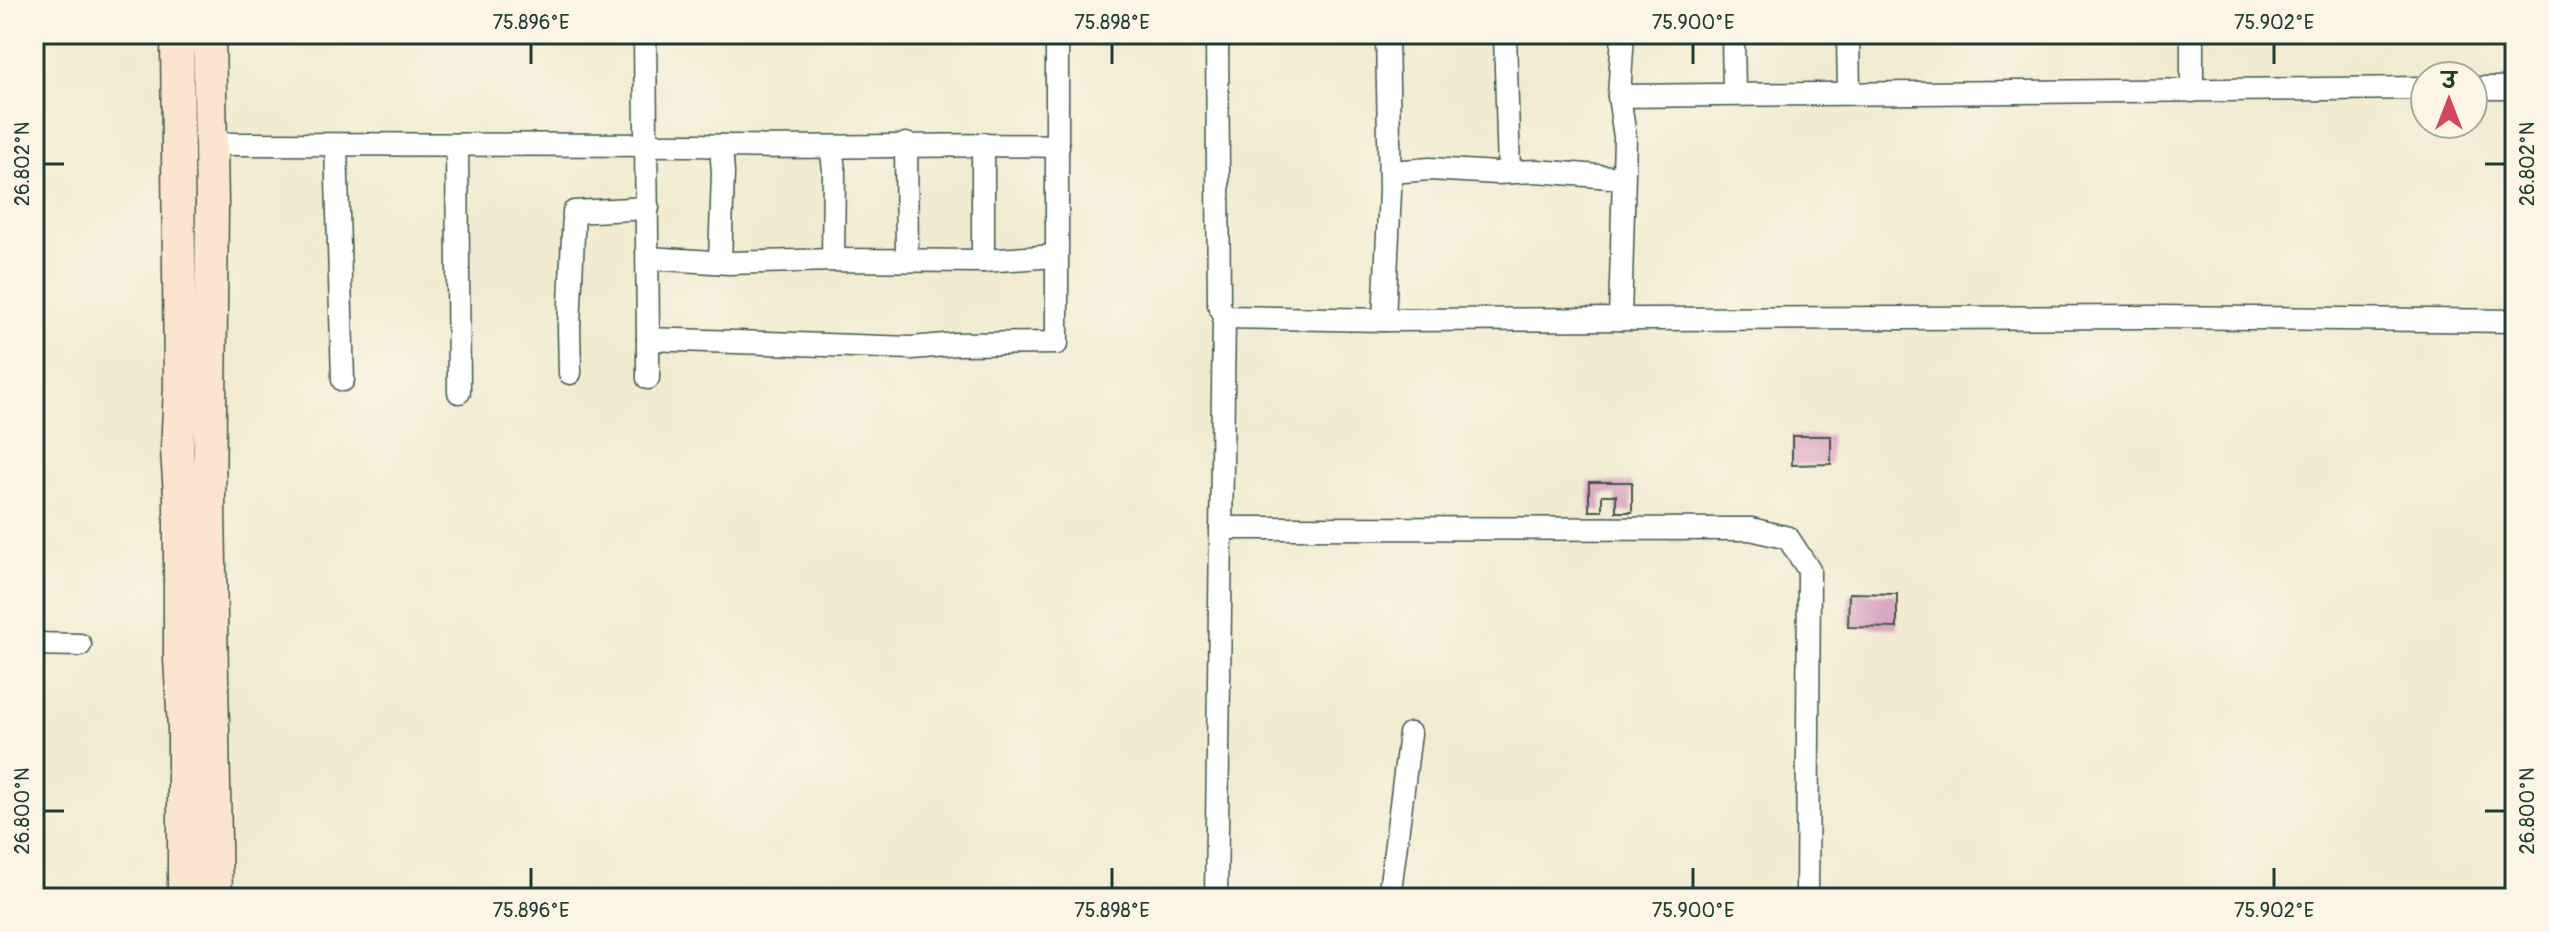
<svg xmlns="http://www.w3.org/2000/svg" width="2549" height="932" font-family="Pangolin,'Playpen Sans Deva',sans-serif">
<rect width="100%" height="100%" fill="#fcf5e5"/>
<filter id="ink" filterUnits="userSpaceOnUse"><feTurbulence type="fractalNoise" baseFrequency=".0125" numOctaves="2"/><feDisplacementMap in="SourceGraphic" scale="16" xChannelSelector="R" yChannelSelector="G"/><feConvolveMatrix kernelMatrix="1 2 1 2 8 2 1 2 1" color-interpolation-filters="sRGB"/></filter>
<filter id="wash" filterUnits="userSpaceOnUse"><feTurbulence type="fractalNoise" baseFrequency=".006" numOctaves="4" result="noise"/><feDisplacementMap in="SourceGraphic" scale="32" xChannelSelector="R" yChannelSelector="G"/><feGaussianBlur stdDeviation="1.8" result="paint"/><feColorMatrix in="noise" values="0 0 0 0 0 0 0 0 0 0 0 0 0 0 0 0 0 1.4 0 .05"/><feComposite in="paint" operator="in"/></filter>
<g filter="url(#wash)">
<rect width="100%" height="100%" fill="#f2ebd2"/>
<g id="blocks">
<g fill="#daa8c2">
<polygon points="1792,436 1831,436 1831,464 1792,465"/>
<polygon points="1589,482 1632,482 1632,512 1616,512 1616,495 1602,495 1602,511 1589,511"/>
<polygon points="1849,593 1897,594 1897,628 1848,627"/>
</g>
</g>
</g>
<g filter="url(#ink)">
<use href="#blocks" fill-opacity="0" stroke="#3f574c" stroke-width="2"/>
<g fill="none" stroke-linecap="round" stroke-linejoin="round">
<defs>
<g id="street">
<polyline points="645,34 648,339 912,348 956,344 1057,343 1057,34"/>
<polyline points="1217,34 1219,305 1224,317 1384,320 2158,317 2515,321"/>
<polyline points="1505,34 1509,172"/>
<polyline points="1733,34 1734,94"/>
<polyline points="1848,34 1849,93"/>
<polyline points="2192,34 2192,91"/>
<polyline points="2473,88 2515,88"/>
<polyline points="1619,96 2425,88"/>
<path d="M209,144l488,1c120,5 240,-2 361,1"/>
<polyline points="906,144 907,260"/>
<polyline points="983,144 983,261"/>
<polyline points="336,145 343,380"/>
<polyline points="457,145 459,392"/>
<polyline points="831,147 834,170 833,260"/>
<polyline points="1390,172 1430,169 1497,173 1537,171 1623,178"/>
<polyline points="648,258 729,263 833,260 983,261 1056,256"/>
<polyline points="720,262 723,173 721,146"/>
<polyline points="1620,319 1625,137 1619,96 1623,34"/>
<polyline points="1384,320 1390,191 1387,34"/>
<polyline points="570,373 569,327 574,212 648,208"/>
<polyline points="648,378 648,339"/>
<polyline points="1221,528 1751,529 1788,538 1809,570 1807,898"/>
<polyline points="34,644 80,645"/>
<polyline points="1216,898 1224,317"/>
<polyline points="1389,898 1410,734"/>
</g>
<g id="secondary">
<polyline points="177,34 180,387 177,451 180,495 180,659 184,727 184,898"/>
<polyline points="209,34 212,205 209,509 216,898"/>
</g>
</defs>
<use href="#street" stroke="#3f574c" stroke-width="25"/>
<use href="#secondary" stroke="#3f574c" stroke-width="35"/>
<use href="#street" stroke="#fff" stroke-width="22"/>
<use href="#secondary" stroke="#fce5d0" stroke-width="32"/>
</g>
</g>
<path fill="none" stroke="#1f3d34" stroke-width="3" d="M531,44v20M1112,44v20M1693,44v20M2274,44v20M44,164h20M2485,164h20M44,811h20M2485,811h20M531,868v20M1112,868v20M1693,868v20M2274,868v20"/>
<rect width="2549" height="932" fill="none" stroke="#fcf5e5" stroke-width="88"/>
<g transform="translate(2449 100)"><circle r="38" fill="#fcf5e5" stroke="#a4ab9e" stroke-width="2"/>
<path d="M0-6L14 30L0 20L-14 30Z" fill="#d1495b"/>
<text y="-12" font-size="22" font-weight="bold" text-anchor="middle" fill="#1f3d34">उ</text>
</g>
<rect x="44" y="44" width="2461" height="844" fill="none" stroke="#1f3d34" stroke-width="3"/>
<g font-size="20" text-anchor="middle" fill="#1f3d34">
<text x="531" y="29">75.896°E</text>
<text x="1112" y="29">75.898°E</text>
<text x="1693" y="29">75.900°E</text>
<text x="2274" y="29">75.902°E</text>
<text transform="translate(22 164) rotate(-90)" y="7">26.802°N</text>
<text transform="translate(2527 164) rotate(-90)" y="7">26.802°N</text>
<text transform="translate(22 811) rotate(-90)" y="7">26.800°N</text>
<text transform="translate(2527 811) rotate(-90)" y="7">26.800°N</text>
<text x="531" y="917">75.896°E</text>
<text x="1112" y="917">75.898°E</text>
<text x="1693" y="917">75.900°E</text>
<text x="2274" y="917">75.902°E</text>
</g>
</svg>
